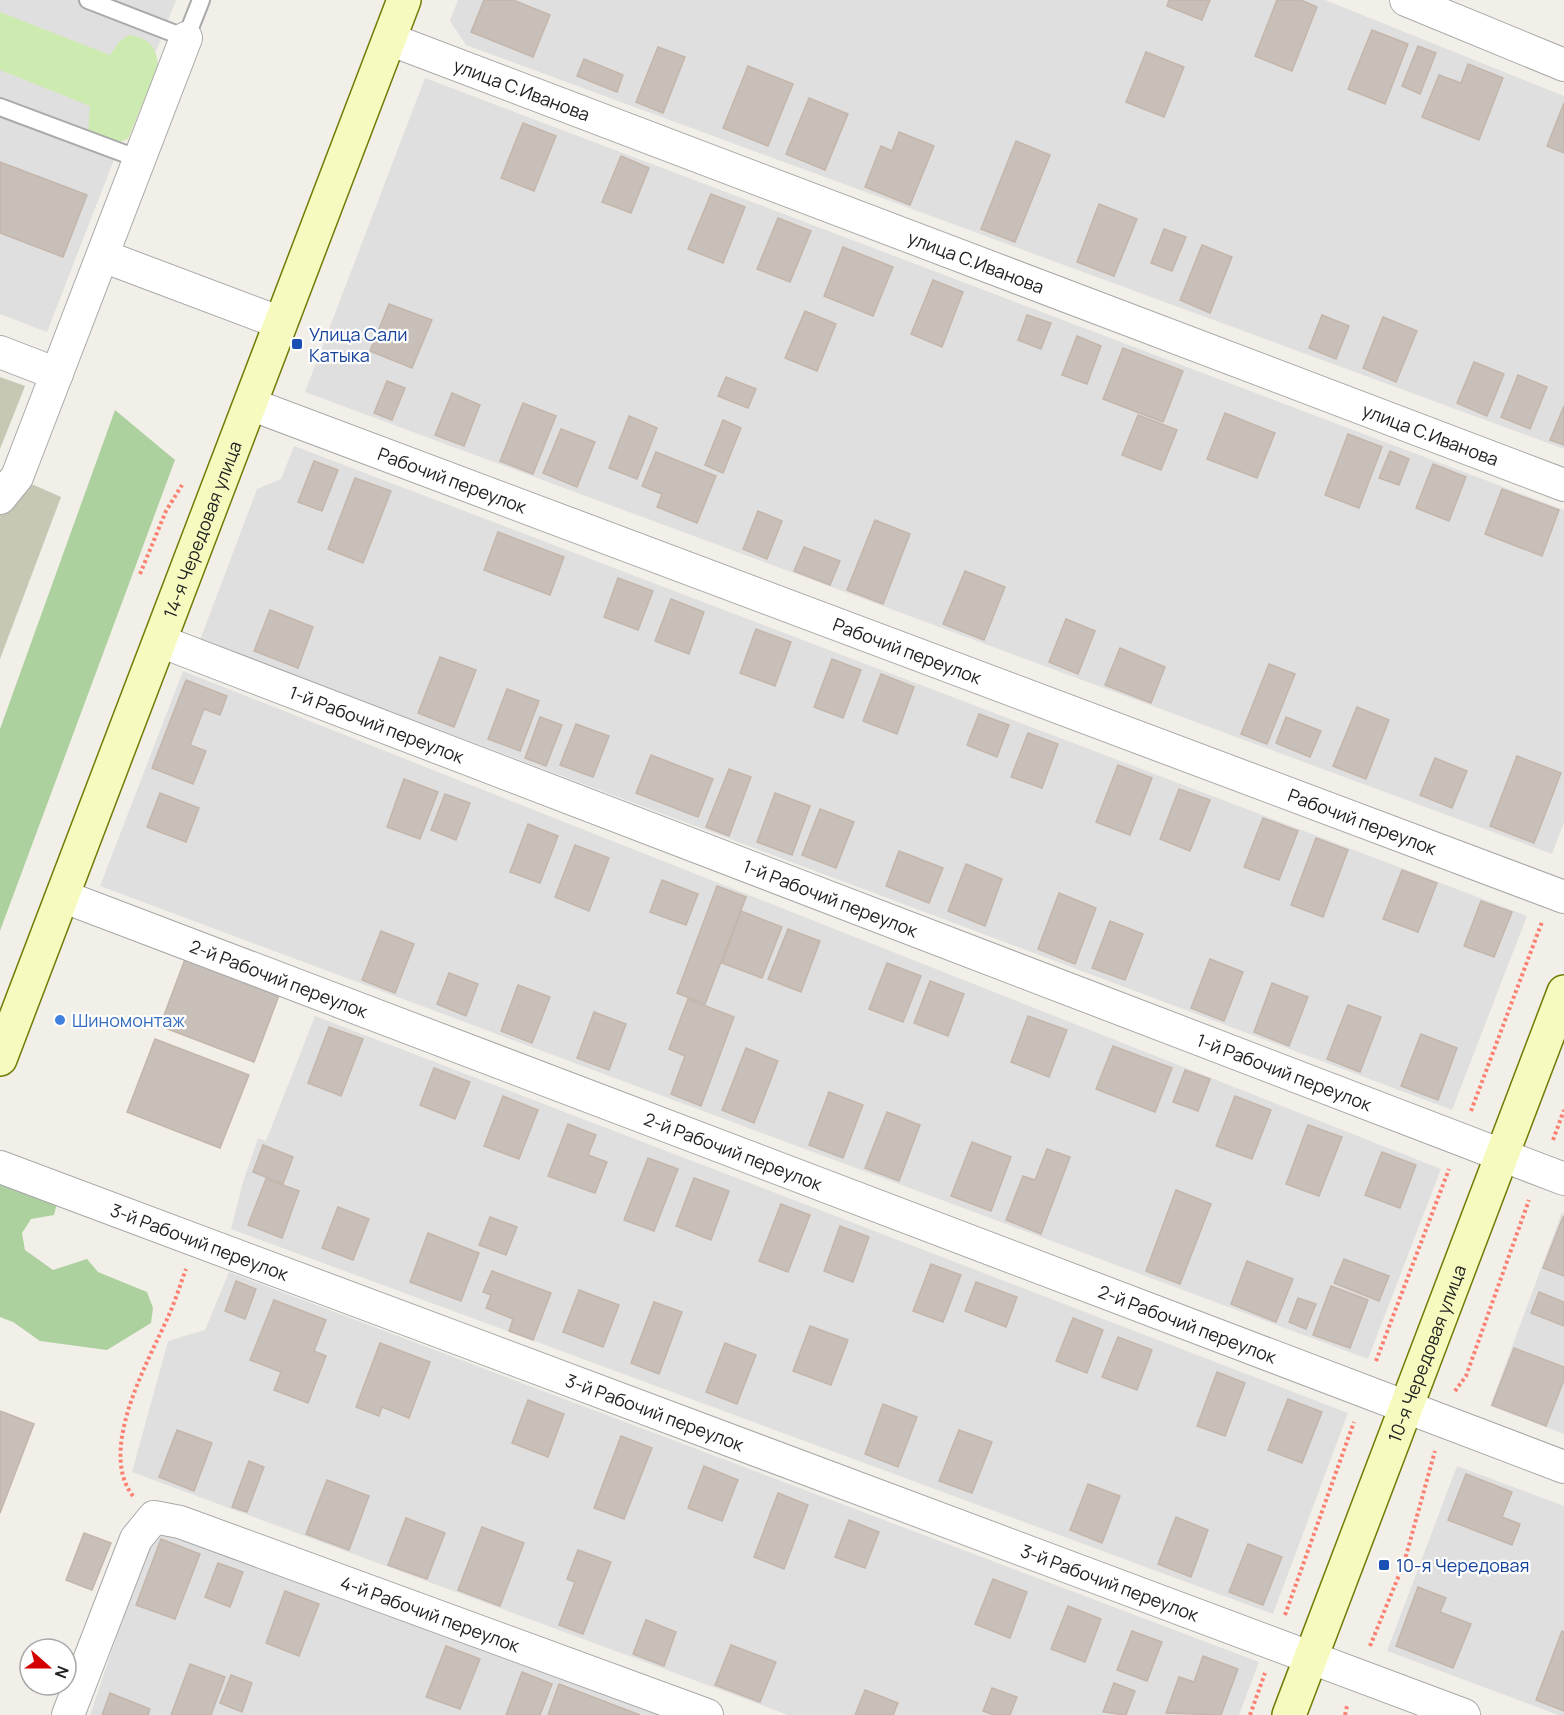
<svg xmlns="http://www.w3.org/2000/svg" width="1564" height="1715" font-family="Manrope,sans-serif">
<rect width="100%" height="100%" fill="#f2efe9"/>
<g fill="#e0dfdf">
<polygon points="0,0 176,0 47,332 0,314"/>
<polygon points="458,0 1325,0 1564,96 1564,449 466,45 450,21"/>
<polygon points="425,78 1564,510 1564,822 1552,854 305,392"/>
<polygon points="294,446 1527,916 1452,1110 200,640 257,489 281,479"/>
<polygon points="183,671 1441,1169 1368,1359 100,886"/>
<polygon points="315,1016 1348,1413 1273,1614 231,1229 243,1182 258,1138 266,1141"/>
<polygon points="1562,1212 1564,1213 1564,1434 1490,1406"/>
<polygon points="229,1272 1259,1662 1239,1715 788,1715 132,1472 168,1341 205,1330"/>
<polygon points="1457,1466 1564,1506 1564,1715 1558,1715 1387,1651"/>
<polygon points="160,1529 665,1715 90,1715 119,1630 114,1620 141,1548"/>
</g>
<g fill="#c7c7b4">
<polygon points="0,377 25,386 0,449"/>
<polygon points="0,470 61,497 0,659"/>
</g>
<path fill="#cdebb0" d="M0,12l110,43 9,-13 10,-7c19,3 28,11 29,31l-30,73 -12,4 -28,-10 2,-27 -90,-36z"/>
<g fill="#add19e">
<polygon points="115,410 175,460 0,931 0,729"/>
<polygon points="0,1183 58,1200 54,1215 31,1219 22,1233 25,1250 53,1270 87,1259 98,1272 147,1292 153,1308 151,1323 107,1350 40,1341 13,1322 0,1317"/>
</g>
<g fill="#c7bfb8" stroke="#c4b6ab" stroke-width="1.5">
<polygon points="484,0 513,0 550,15 533,57 471,32"/>
<polygon points="1169,0 1210,0 1202,20 1167,6"/>
<polygon points="1277,0 1301,0 1317,7 1292,71 1255,56"/>
<polygon points="1372,30 1408,44 1385,104 1348,89"/>
<polygon points="1418,46 1436,53 1420,94 1402,86"/>
<polygon points="658,47 685,57 663,113 636,102"/>
<polygon points="1146,52 1184,67 1164,117 1126,102"/>
<polygon points="584,59 623,75 617,92 577,76"/>
<polygon points="1468,64 1503,78 1479,140 1422,117 1439,75 1461,83"/>
<polygon points="748,66 793,84 768,146 723,128"/>
<polygon points="809,98 848,114 825,170 786,154"/>
<polygon points="1564,103 1564,153 1547,146"/>
<polygon points="523,123 556,136 534,191 501,178"/>
<polygon points="899,132 934,146 910,205 865,187 881,146 892,151"/>
<polygon points="1016,141 1050,155 1015,242 981,229"/>
<polygon points="621,156 649,168 631,213 602,202"/>
<polygon points="0,162 87,195 63,257 0,233"/>
<polygon points="711,194 745,207 723,263 688,249"/>
<polygon points="1099,204 1137,219 1114,276 1077,262"/>
<polygon points="778,218 811,231 790,282 757,269"/>
<polygon points="1164,229 1186,237 1172,271 1151,263"/>
<polygon points="1202,245 1232,257 1210,313 1180,300"/>
<polygon points="843,247 893,267 873,316 824,296"/>
<polygon points="933,280 963,292 942,347 911,334"/>
<polygon points="389,304 432,320 412,368 370,351"/>
<polygon points="805,311 836,324 817,371 785,358"/>
<polygon points="1027,315 1051,323 1041,349 1018,340"/>
<polygon points="1322,315 1349,326 1336,359 1309,348"/>
<polygon points="1383,317 1417,331 1396,382 1363,368"/>
<polygon points="1077,336 1101,346 1087,384 1062,375"/>
<polygon points="1123,348 1183,371 1163,422 1103,399"/>
<polygon points="1474,362 1504,374 1487,416 1457,403"/>
<polygon points="1518,375 1547,387 1530,429 1501,417"/>
<polygon points="726,377 756,389 748,408 718,396"/>
<polygon points="387,381 405,388 392,420 374,413"/>
<polygon points="452,393 480,405 464,446 435,435"/>
<polygon points="523,403 556,416 533,474 500,461"/>
<polygon points="1564,406 1564,445 1550,440"/>
<polygon points="1225,413 1275,433 1257,478 1207,459"/>
<polygon points="1138,415 1177,430 1161,470 1122,455"/>
<polygon points="629,416 657,428 637,479 609,468"/>
<polygon points="723,420 741,428 723,473 705,465"/>
<polygon points="561,429 595,442 577,487 543,473"/>
<polygon points="1348,434 1382,447 1359,508 1325,495"/>
<polygon points="1390,451 1409,459 1399,485 1379,478"/>
<polygon points="656,452 716,476 697,523 657,507 662,494 642,486"/>
<polygon points="314,461 338,470 322,511 298,502"/>
<polygon points="1433,464 1466,477 1449,521 1416,508"/>
<polygon points="355,478 391,491 363,563 328,549"/>
<polygon points="1502,489 1559,510 1542,556 1485,534"/>
<polygon points="758,511 782,521 767,559 743,549"/>
<polygon points="875,520 910,534 883,604 847,590"/>
<polygon points="498,532 564,557 550,595 484,570"/>
<polygon points="804,547 840,561 830,585 794,571"/>
<polygon points="965,571 1005,587 984,640 943,624"/>
<polygon points="618,578 653,591 638,630 604,617"/>
<polygon points="671,599 704,612 689,654 655,641"/>
<polygon points="270,610 313,627 298,668 254,651"/>
<polygon points="1066,619 1095,631 1078,674 1049,662"/>
<polygon points="756,629 791,642 775,686 740,673"/>
<polygon points="1120,648 1165,667 1151,703 1105,685"/>
<polygon points="440,657 476,670 454,727 418,713"/>
<polygon points="832,659 861,670 843,718 814,707"/>
<polygon points="1269,664 1295,674 1267,744 1241,734"/>
<polygon points="881,674 914,687 897,734 863,721"/>
<polygon points="186,680 227,696 220,715 204,709 190,745 206,751 193,784 152,768"/>
<polygon points="507,689 539,701 520,751 488,739"/>
<polygon points="1357,707 1389,720 1366,779 1333,766"/>
<polygon points="979,714 1009,725 997,757 967,745"/>
<polygon points="540,717 562,725 546,766 525,758"/>
<polygon points="1286,717 1321,731 1310,757 1276,743"/>
<polygon points="576,724 609,736 593,777 560,765"/>
<polygon points="1028,733 1058,744 1042,788 1011,777"/>
<polygon points="651,755 713,779 698,817 636,793"/>
<polygon points="1517,756 1561,773 1534,843 1490,826"/>
<polygon points="1435,758 1467,771 1452,808 1420,795"/>
<polygon points="1118,765 1152,778 1130,835 1096,822"/>
<polygon points="729,769 751,777 729,836 706,827"/>
<polygon points="404,779 438,792 420,839 387,827"/>
<polygon points="1179,789 1210,800 1190,851 1160,839"/>
<polygon points="160,793 199,808 186,842 147,827"/>
<polygon points="775,793 810,806 792,855 757,842"/>
<polygon points="445,794 470,803 456,840 431,830"/>
<polygon points="820,809 854,822 836,868 802,855"/>
<polygon points="1263,818 1298,831 1279,880 1244,867"/>
<polygon points="528,824 558,836 540,883 510,872"/>
<polygon points="1316,838 1348,850 1323,917 1291,905"/>
<polygon points="575,845 609,858 589,911 555,897"/>
<polygon points="899,851 943,868 929,903 886,886"/>
<polygon points="966,864 1002,879 985,926 948,911"/>
<polygon points="1402,870 1437,883 1418,932 1383,919"/>
<polygon points="662,880 698,894 686,925 650,912"/>
<polygon points="717,886 746,897 705,1004 677,993"/>
<polygon points="1059,893 1096,908 1075,964 1038,949"/>
<polygon points="1481,901 1512,912 1494,957 1464,946"/>
<polygon points="741,911 782,927 762,978 722,963"/>
<polygon points="1110,921 1143,934 1125,980 1092,968"/>
<polygon points="788,929 820,941 801,992 768,979"/>
<polygon points="381,931 414,944 395,993 362,980"/>
<polygon points="187,954 281,990 254,1062 160,1026"/>
<polygon points="1210,959 1243,972 1224,1021 1191,1008"/>
<polygon points="887,963 921,976 903,1022 869,1009"/>
<polygon points="449,973 478,984 466,1016 437,1004"/>
<polygon points="930,981 964,994 948,1036 914,1023"/>
<polygon points="1272,983 1308,997 1289,1046 1254,1032"/>
<polygon points="518,985 550,997 532,1043 501,1031"/>
<polygon points="688,999 734,1017 701,1106 671,1094 685,1056 669,1049"/>
<polygon points="1348,1005 1381,1017 1360,1072 1327,1059"/>
<polygon points="594,1012 626,1024 609,1070 577,1058"/>
<polygon points="1028,1016 1067,1030 1049,1077 1011,1062"/>
<polygon points="329,1027 363,1039 341,1096 308,1083"/>
<polygon points="1421,1034 1457,1048 1438,1100 1401,1086"/>
<polygon points="155,1039 249,1075 220,1148 127,1112"/>
<polygon points="1113,1046 1172,1068 1155,1112 1096,1089"/>
<polygon points="746,1048 778,1061 754,1123 722,1110"/>
<polygon points="434,1068 470,1082 455,1119 420,1105"/>
<polygon points="1185,1070 1210,1079 1198,1111 1173,1102"/>
<polygon points="829,1092 863,1105 843,1158 809,1145"/>
<polygon points="503,1096 538,1110 519,1159 484,1146"/>
<polygon points="1235,1096 1271,1110 1252,1159 1216,1146"/>
<polygon points="887,1112 920,1125 899,1181 865,1168"/>
<polygon points="568,1124 596,1135 588,1155 607,1162 595,1193 548,1176"/>
<polygon points="1308,1125 1342,1137 1319,1196 1286,1184"/>
<polygon points="972,1142 1011,1157 991,1211 951,1196"/>
<polygon points="263,1145 293,1157 283,1184 253,1172"/>
<polygon points="1047,1149 1070,1157 1041,1234 1006,1220 1023,1176 1035,1180"/>
<polygon points="1382,1152 1416,1165 1400,1208 1365,1195"/>
<polygon points="648,1158 678,1169 654,1231 624,1220"/>
<polygon points="694,1178 729,1191 711,1240 676,1226"/>
<polygon points="266,1179 299,1191 282,1238 248,1225"/>
<polygon points="1176,1190 1211,1204 1180,1284 1146,1271"/>
<polygon points="781,1204 810,1215 788,1272 759,1261"/>
<polygon points="338,1207 369,1219 353,1260 322,1248"/>
<polygon points="490,1217 517,1227 506,1255 479,1245"/>
<polygon points="1563,1217 1564,1217 1564,1276 1543,1268"/>
<polygon points="840,1226 869,1237 853,1282 824,1271"/>
<polygon points="428,1233 479,1253 461,1301 410,1282"/>
<polygon points="1344,1259 1389,1276 1379,1301 1334,1283"/>
<polygon points="1247,1261 1293,1279 1276,1322 1231,1304"/>
<polygon points="931,1264 961,1275 943,1322 913,1311"/>
<polygon points="492,1271 551,1293 533,1340 509,1331 513,1319 486,1308 491,1295 483,1292"/>
<polygon points="236,1281 256,1289 245,1319 225,1311"/>
<polygon points="976,1282 1017,1297 1006,1327 965,1311"/>
<polygon points="1331,1286 1368,1300 1350,1348 1313,1335"/>
<polygon points="579,1290 619,1305 603,1347 563,1332"/>
<polygon points="1539,1292 1564,1302 1564,1326 1531,1313"/>
<polygon points="1298,1298 1316,1304 1306,1329 1289,1322"/>
<polygon points="274,1300 326,1320 314,1351 326,1356 308,1403 274,1390 281,1372 250,1360"/>
<polygon points="654,1302 682,1312 659,1374 631,1363"/>
<polygon points="1073,1318 1103,1330 1087,1373 1056,1361"/>
<polygon points="810,1326 848,1340 831,1385 793,1371"/>
<polygon points="1118,1337 1152,1350 1137,1390 1102,1377"/>
<polygon points="380,1343 430,1362 409,1418 382,1407 379,1416 356,1407"/>
<polygon points="725,1343 756,1355 737,1404 706,1392"/>
<polygon points="1514,1348 1564,1367 1564,1380 1546,1426 1492,1405"/>
<polygon points="1217,1372 1245,1383 1225,1436 1197,1426"/>
<polygon points="1288,1399 1322,1412 1302,1463 1268,1450"/>
<polygon points="528,1400 564,1414 548,1457 512,1443"/>
<polygon points="883,1404 917,1417 898,1467 865,1454"/>
<polygon points="0,1411 34,1424 0,1513"/>
<polygon points="177,1430 212,1443 194,1491 159,1477"/>
<polygon points="959,1430 992,1442 972,1493 939,1481"/>
<polygon points="621,1436 652,1448 624,1519 594,1508"/>
<polygon points="249,1461 264,1467 247,1512 232,1507"/>
<polygon points="704,1466 738,1480 722,1521 688,1508"/>
<polygon points="1466,1474 1512,1492 1502,1517 1520,1524 1512,1545 1448,1520"/>
<polygon points="327,1480 369,1496 349,1550 306,1534"/>
<polygon points="1088,1484 1120,1496 1102,1543 1070,1530"/>
<polygon points="778,1493 808,1505 784,1569 754,1557"/>
<polygon points="1176,1517 1208,1530 1191,1577 1158,1564"/>
<polygon points="406,1518 445,1533 427,1579 388,1565"/>
<polygon points="849,1520 879,1532 865,1568 835,1557"/>
<polygon points="482,1527 524,1543 500,1606 458,1590"/>
<polygon points="84,1533 111,1543 92,1590 66,1580"/>
<polygon points="161,1539 200,1554 175,1619 136,1605"/>
<polygon points="1248,1544 1282,1557 1263,1605 1229,1592"/>
<polygon points="578,1550 611,1562 583,1634 559,1625 575,1582 567,1579"/>
<polygon points="218,1563 243,1572 230,1607 205,1597"/>
<polygon points="993,1579 1027,1592 1010,1638 975,1624"/>
<polygon points="1418,1587 1446,1598 1440,1612 1471,1624 1453,1668 1396,1646"/>
<polygon points="285,1591 319,1604 299,1656 266,1643"/>
<polygon points="1068,1606 1101,1619 1085,1662 1051,1649"/>
<polygon points="646,1620 676,1632 664,1666 633,1654"/>
<polygon points="1132,1631 1162,1642 1147,1681 1117,1670"/>
<polygon points="1562,1631 1564,1632 1564,1711 1536,1700"/>
<polygon points="731,1645 776,1662 760,1702 715,1685"/>
<polygon points="446,1646 480,1659 460,1709 426,1697"/>
<polygon points="1203,1656 1238,1669 1221,1715 1166,1713 1179,1677 1194,1682"/>
<polygon points="190,1664 225,1677 211,1715 171,1715"/>
<polygon points="522,1672 552,1684 540,1715 506,1715"/>
<polygon points="231,1675 252,1683 242,1712 220,1703"/>
<polygon points="1114,1683 1135,1691 1126,1715 1103,1712"/>
<polygon points="559,1684 640,1715 548,1715"/>
<polygon points="992,1688 1017,1697 1010,1715 994,1715 983,1711"/>
<polygon points="865,1690 898,1703 893,1715 855,1715"/>
<polygon points="110,1693 150,1709 148,1715 102,1715"/>
</g>
<g fill="none" stroke-linecap="round" stroke-linejoin="round">
<defs>
<g id="lane">
<polyline points="88,0 186,38 201,0"/>
<polyline points="0,107 139,159"/>
</g>
<g id="street">
<polyline points="1406,0 1564,65"/>
<path id="s1" d="M389,39l1175,446"/>
<polyline points="103,256 281,323"/>
<polyline points="0,352 57,374"/>
<path id="s2" d="M250,404l1314,493"/>
<polyline points="0,498 17,477 186,38"/>
<path id="s3" d="M160,641l1404,538"/>
<path id="s4" d="M62,896l1502,571"/>
<path id="s5" d="M0,1167l1464,548"/>
<path id="s6" d="M68,1715l68,-176 18,-22 26,5 527,193"/>
</g>
<g id="secondary">
<path id="s7" d="M0,1059l404,-1059"/>
<path id="s8" d="M1289,1715l275,-723"/>
</g>
</defs>
<use href="#lane" stroke="#a9a9a9" stroke-width="20"/>
<use href="#street" stroke="#a9a9a9" stroke-width="34"/>
<use href="#secondary" stroke="#707d05" stroke-width="36"/>
<g stroke="#fa8072" stroke-width="4" stroke-dasharray="3 3" stroke-linecap="butt">
<polyline points="140,574 166,511 182,485"/>
<polyline points="1471,1111 1542,922"/>
<polyline points="1553,1140 1564,1110"/>
<polyline points="1376,1361 1449,1169"/>
<polyline points="1455,1391 1466,1376 1529,1200"/>
<path d="M133,1496c-36,-46 15,-134 35,-179 7,-15 12,-32 18,-48"/>
<polyline points="1285,1615 1354,1422"/>
<polyline points="1370,1646 1404,1563 1435,1451"/>
<polyline points="1250,1715 1265,1673"/>
<polyline points="1345,1715 1347,1706"/>
</g>
<use href="#lane" stroke="#fff" stroke-width="16"/>
<use href="#street" stroke="#fff" stroke-width="32"/>
<use href="#secondary" stroke="#f7fabf" stroke-width="33"/>
</g>
<g fill="#1a4fb4" stroke="#fff" stroke-width="2">
<rect x="291" y="338" width="12" height="12" rx="3"/>
<rect x="1378" y="1559" width="12" height="12" rx="3"/>
</g>
<circle fill="#3f7fe0" stroke="#fff" stroke-width="2" cx="60" cy="1020" r="6"/>
<g text-anchor="middle" dominant-baseline="central" stroke-width="4.5" stroke-linejoin="round" paint-order="stroke">
<g font-size="18" fill="#222" stroke="#fff">
<text stroke="none"><textPath href="#s1" startOffset="142">улица С.Иванова</textPath></text>
<text stroke="none"><textPath href="#s1" startOffset="628">улица С.Иванова</textPath></text>
<text stroke="none"><textPath href="#s1" startOffset="1114">улица С.Иванова</textPath></text>
<text stroke="none"><textPath href="#s2" startOffset="216">Рабочий переулок</textPath></text>
<text stroke="none"><textPath href="#s7" startOffset="567">14-я Чередовая улица</textPath></text>
<text stroke="none"><textPath href="#s2" startOffset="702">Рабочий переулок</textPath></text>
<text stroke="none"><textPath href="#s3" startOffset="232">1-й Рабочий переулок</textPath></text>
<text stroke="none"><textPath href="#s2" startOffset="1188">Рабочий переулок</textPath></text>
<text stroke="none"><textPath href="#s3" startOffset="718">1-й Рабочий переулок</textPath></text>
<text stroke="none"><textPath href="#s4" startOffset="232">2-й Рабочий переулок</textPath></text>
<text stroke="none"><textPath href="#s3" startOffset="1204">1-й Рабочий переулок</textPath></text>
<text stroke="none"><textPath href="#s4" startOffset="718">2-й Рабочий переулок</textPath></text>
<text stroke="none"><textPath href="#s5" startOffset="213">3-й Рабочий переулок</textPath></text>
<text stroke="none"><textPath href="#s4" startOffset="1204">2-й Рабочий переулок</textPath></text>
<text stroke="none"><textPath href="#s8" startOffset="387">10-я Чередовая улица</textPath></text>
<text stroke="none"><textPath href="#s5" startOffset="699">3-й Рабочий переулок</textPath></text>
<text stroke="none"><textPath href="#s5" startOffset="1185">3-й Рабочий переулок</textPath></text>
<text stroke="none"><textPath href="#s6" startOffset="510">4-й Рабочий переулок</textPath></text>
</g>
<g font-size="18" fill="#164399" stroke="#fff" text-anchor="start">
<text x="309" y="334">Улица Сали<tspan x="309" dy="21">Катыка</tspan></text>
<text x="1396" y="1565">10-я Чередовая</text>
</g>
<g font-size="18" fill="#366cbe" stroke="#fff" text-anchor="start">
<text x="72" y="1020">Шиномонтаж</text>
</g>
</g>
<g transform="translate(48 1667) rotate(111)"><circle r="28" fill="#ffffff" stroke="#a7a7a7" stroke-width="1.5"/>
<path d="M0-4.5L10 22L0 15L-10 22Z" fill="#d40000"/>
<text y="-9" font-size="16" font-weight="bold" text-anchor="middle" fill="#222222">N</text>
</g>
</svg>
